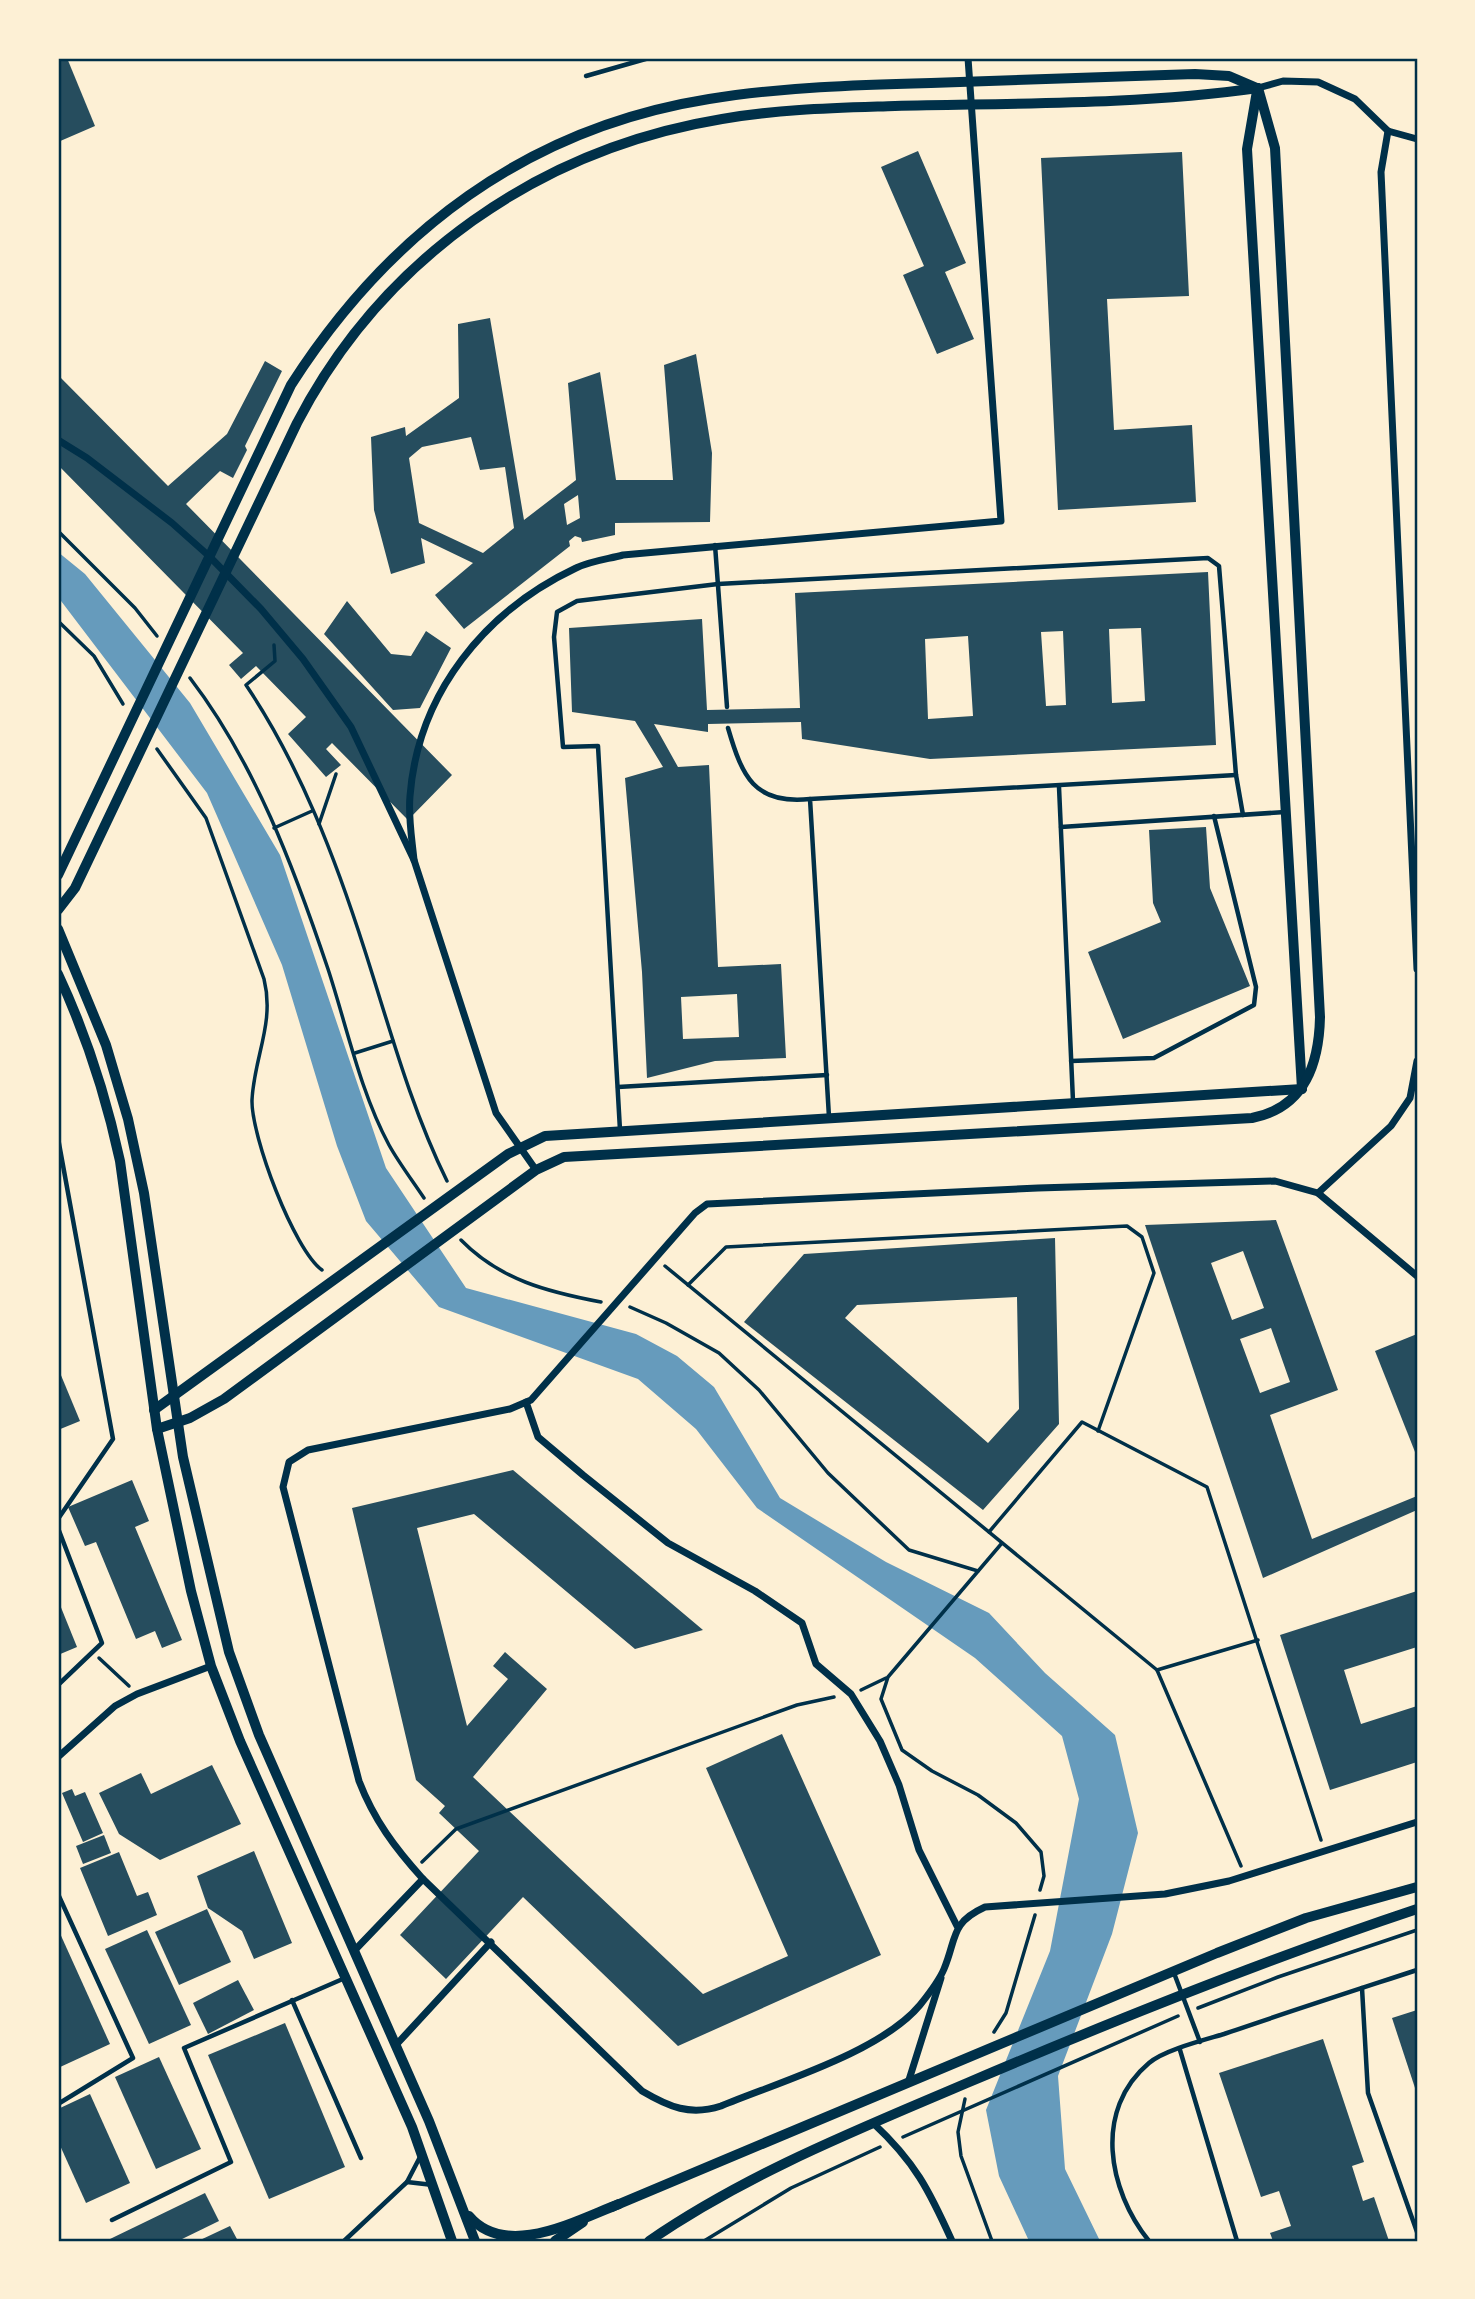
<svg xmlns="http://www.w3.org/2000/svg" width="1475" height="2299" font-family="'Asap Condensed',sans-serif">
<rect width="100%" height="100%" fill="#fdf0d5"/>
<polygon fill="#669bbc" points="58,552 85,574 190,703 280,855 386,1168 466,1288 636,1334 677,1356 714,1387 780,1498 886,1562 989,1613 1045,1673 1115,1735 1138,1833 1112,1934 1058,2076 1065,2169 1100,2241 1029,2241 999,2176 986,2110 1050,1951 1079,1799 1062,1736 975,1658 757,1508 696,1429 638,1379 439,1307 366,1221 337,1146 282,965 207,793 58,597"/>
<g fill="#264d5e" fill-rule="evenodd">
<polygon points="58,58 67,58 95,126 58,142"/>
<polygon points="918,151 966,263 945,272 974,339 937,354 903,275 924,266 881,167"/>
<polygon points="1182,152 1189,296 1107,299 1114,430 1192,425 1196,502 1058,510 1041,158"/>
<path d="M490,318l34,202 52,-40 -8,-97 32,-11 16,108h57l-9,-115 32,-11 16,99 -2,69 -95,1v12l-33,7 -1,-4 -6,-2 -6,5 1,5 -106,83 -29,-34 38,-32 -52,-25 4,25 -34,11 -17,-64 -3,-73 34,-10 1,9 53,-38 -1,-74zM471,437l9,33 25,-3 9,61 -31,25 -64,-30 -10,-65 13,-11zM578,495l2,23 -13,7 -3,-21z"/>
<polygon points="265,361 282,371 245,446 247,450 233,478 220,471 186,504 452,775 408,820 332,743 326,749 341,765 326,777 288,734 306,717 256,666 241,679 229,665 243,653 58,465 58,375 168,486 227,434"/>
<path d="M1208,572l8,173 -286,14 -128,-20 -1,-17 -93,2v8l-54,-8 24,43 31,-2 9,202 63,-3 5,94 -71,3 -68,17 -5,-106 -17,-194 38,-11 -28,-46 -63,-9 -3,-84 133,-9 5,91 93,-2 -5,-115zM1141,628l4,73 -33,2 -3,-74zM1063,631l3,74 -20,1 -5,-74zM968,636l5,80 -45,3 -3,-80zM737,994l2,43 -56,2 -2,-42z"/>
<polygon points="347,601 391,654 411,656 426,631 451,648 420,708 393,710 324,634"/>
<polygon points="1206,827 1210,888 1250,986 1123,1039 1088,952 1161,922 1153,903 1149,830"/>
<path d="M1276,1220l62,170 -68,25 42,124 105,-43v14l-154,68 -118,-353zM1243,1251l21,57 -32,12 -21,-57zM1271,1328l19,54 -30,11 -20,-54z"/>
<path d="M1055,1238l4,186 -76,86 -239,-188 60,-68zM1017,1297l2,112 -31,34 -143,-125 12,-13z"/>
<polygon points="1417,1334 1417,1457 1375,1351"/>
<polygon points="58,1368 80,1421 58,1430"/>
<polygon points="513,1470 703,1630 635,1649 474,1514 417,1528 467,1726 508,1679 493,1666 505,1652 547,1689 473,1777 703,1994 788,1956 706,1768 782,1734 881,1955 678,2046 523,1897 446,1979 400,1935 479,1851 439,1813 445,1806 416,1780 352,1508"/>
<polygon points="132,1480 149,1521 135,1527 182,1640 162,1648 155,1631 136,1639 96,1542 85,1546 68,1507"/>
<polygon points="1417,1591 1417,1647 1344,1670 1361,1724 1417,1706 1417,1762 1330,1790 1280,1635"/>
<polygon points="58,1600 77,1647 58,1655"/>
<polygon points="212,1765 241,1824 160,1860 119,1834 99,1793 141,1773 151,1794"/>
<polygon points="72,1789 75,1796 85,1792 103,1833 83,1842 62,1793"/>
<polygon points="104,1835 111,1853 83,1864 76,1846"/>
<polygon points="254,1851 292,1943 254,1959 242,1931 208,1908 197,1876"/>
<polygon points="119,1852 137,1896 148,1892 157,1915 108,1936 80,1868"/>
<polygon points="207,1909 231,1962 179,1985 155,1932"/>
<polygon points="58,1929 110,2044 58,2068"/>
<polygon points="147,1930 191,2025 149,2044 105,1949"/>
<polygon points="238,1980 254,2010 208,2034 193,2003"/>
<polygon points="1417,2010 1417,2094 1392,2018"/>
<polygon points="285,2023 345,2167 269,2199 208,2055"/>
<polygon points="1323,2039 1364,2162 1352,2166 1363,2201 1374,2197 1389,2241 1273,2241 1270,2233 1291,2226 1279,2191 1261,2197 1219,2073"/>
<polygon points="159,2057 201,2149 156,2169 115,2077"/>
<polygon points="90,2094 130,2183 86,2203 58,2141 58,2109"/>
<polygon points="205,2193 219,2221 178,2241 111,2241 110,2239"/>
<polygon points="230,2226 238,2241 198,2241"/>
</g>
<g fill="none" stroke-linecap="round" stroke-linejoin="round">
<g stroke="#003049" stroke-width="3.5">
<polyline points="58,531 135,608 157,636"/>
<polyline points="58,621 94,656 123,704"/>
<path d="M274,645l1,16 -29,24c54,80 90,175 119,266 25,78 46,157 82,230"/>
<path d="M190,678c65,85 104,190 138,291 19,58 32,122 61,176 10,18 23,35 35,53"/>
<path d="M157,749l49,69 58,161c11,44 -10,78 -12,121 -1,36 42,150 70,170"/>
<polyline points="319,824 336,774"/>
<polyline points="274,828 312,811"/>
<polyline points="355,1053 393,1041"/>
<path d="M461,1240c39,40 87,52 140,62"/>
<polyline points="665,1266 1157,1670 1241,1866"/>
<polyline points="688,1285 726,1247 1127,1226 1142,1237 1154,1273 1098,1431"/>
<polyline points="630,1307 666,1323 719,1353 759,1390 828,1473 909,1550 978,1571"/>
<polyline points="989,1532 1082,1422 1207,1487 1321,1840"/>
<polyline points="1002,1543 888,1677 881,1699 902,1750 932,1771 978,1795 1016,1823 1041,1852 1044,1876 1040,1890"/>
<polyline points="99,1658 129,1686"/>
<polyline points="1157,1670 1258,1640"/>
<polyline points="861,1690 886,1678"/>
<polyline points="422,1862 456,1829 797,1705 834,1697"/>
<polyline points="1198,2008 1278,1977 1417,1930"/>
<polyline points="994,2032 1006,2013 1035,1915"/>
<polyline points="965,2099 958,2132 961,2156 992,2241"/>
<polyline points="903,2137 1178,2016"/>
<polyline points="704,2241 791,2188 880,2147"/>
</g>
<g stroke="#003049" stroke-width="4.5">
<polyline points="586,76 649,58"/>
<polyline points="715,545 727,707"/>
<path d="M728,728c14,48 26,77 82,71"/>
<polyline points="1059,787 1073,1101"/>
<polyline points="1061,827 1285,812"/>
<polyline points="1071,1061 1154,1058 1254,1005 1256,987 1214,816"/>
<polyline points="618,1087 827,1075"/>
<polyline points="829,1117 810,799 1236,775"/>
<polyline points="620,1130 598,746 563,747 554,637 557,612 577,601 718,584 1208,558 1219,566 1236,775 1243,815"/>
<polyline points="58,1138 113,1439 58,1519"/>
<polyline points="58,1528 102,1643 58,1685"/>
<polyline points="58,1894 133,2058 58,2104"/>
<polyline points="1174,1973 1200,2042"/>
<polyline points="1362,1988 1368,2093 1417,2232"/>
<polyline points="292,2000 361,2158"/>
<polyline points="1180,2050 1237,2241"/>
<polyline points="407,2182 433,2185"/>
<polyline points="112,2220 231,2162 184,2048 345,1978"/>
<polyline points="344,2241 407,2182 420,2157"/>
<path d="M1149,2241c-41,-51 -56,-131 0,-178 15,-13 55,-23 75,-29 64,-22 129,-43 193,-64"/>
</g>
<g stroke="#003049" stroke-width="7">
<polyline points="1258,88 1283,81 1318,82 1355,99 1388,131 1417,139"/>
<polyline points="1388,131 1381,172 1417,969"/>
<polyline points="58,440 87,458 172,523 209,556 261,609 303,659 351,727 414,860 496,1113 536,1170"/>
<path d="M414,860c-2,-21 -6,-43 -4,-64 8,-103 75,-185 166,-228 14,-7 32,-9 47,-13l378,-34 -33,-463"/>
<polyline points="1318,1193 1391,1126 1410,1098 1417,1061"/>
<path d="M1417,1276l-99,-83 -43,-12 -237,7 -331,16 -12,9 -164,187 -21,9 -202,41 -19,12 -6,25 76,294c15,39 36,67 64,98l219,212c27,16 48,25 79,15 58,-24 160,-54 199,-101 8,-10 19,-24 24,-36 13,-31 6,-46 41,-62l180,-13 64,-13 188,-59"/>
<polyline points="526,1402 538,1437 583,1475 668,1543 755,1591 802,1623 816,1664 851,1694 880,1741 899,1785 919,1850 957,1926"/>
<polyline points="58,1757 115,1706 137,1694 211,1666"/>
<polyline points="354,1951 423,1879"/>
<polyline points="396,2045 491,1942"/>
<polyline points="908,2083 941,1978"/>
<path d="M873,2123c42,39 56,67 79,118"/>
</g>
<g stroke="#003049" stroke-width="10">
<polyline points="1257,91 1247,149 1302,1089"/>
<path d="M58,875l233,-490c98,-153 236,-257 418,-286 74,-12 148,-14 222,-16 88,-3 176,-6 264,-9l34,2 28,12"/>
<path d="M58,910l17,-22 222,-465c85,-164 242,-274 425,-304 57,-10 115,-11 173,-13 121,-3 243,-1 363,-18"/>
<polyline points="154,1410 508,1154 545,1136 1302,1089"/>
<path d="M157,1429l33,-11 34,-19 312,-229 28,-13 688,-39c52,-10 67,-53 68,-101l-45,-869 -17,-60"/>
<polyline points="612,2207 1217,1953 1306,1918 1417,1887"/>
<polyline points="555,2241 583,2222"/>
<path d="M649,2241c99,-68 208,-111 318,-158 148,-63 297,-123 450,-174"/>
</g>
<g stroke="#003049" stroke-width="10">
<polyline points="58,929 106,1045 128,1119 144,1193 183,1457 229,1652 259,1735 429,2121 475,2241"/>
<path d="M58,974c28,60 48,122 62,187l37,268 34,162 20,75 29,75 172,386 40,114"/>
<path d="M469,2216c37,44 108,4 150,-12"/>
</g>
</g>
<rect width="1475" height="2299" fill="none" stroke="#fdf0d5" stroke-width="119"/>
<rect x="60" y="60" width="1356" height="2180" fill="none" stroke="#003049" stroke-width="2.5"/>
</svg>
